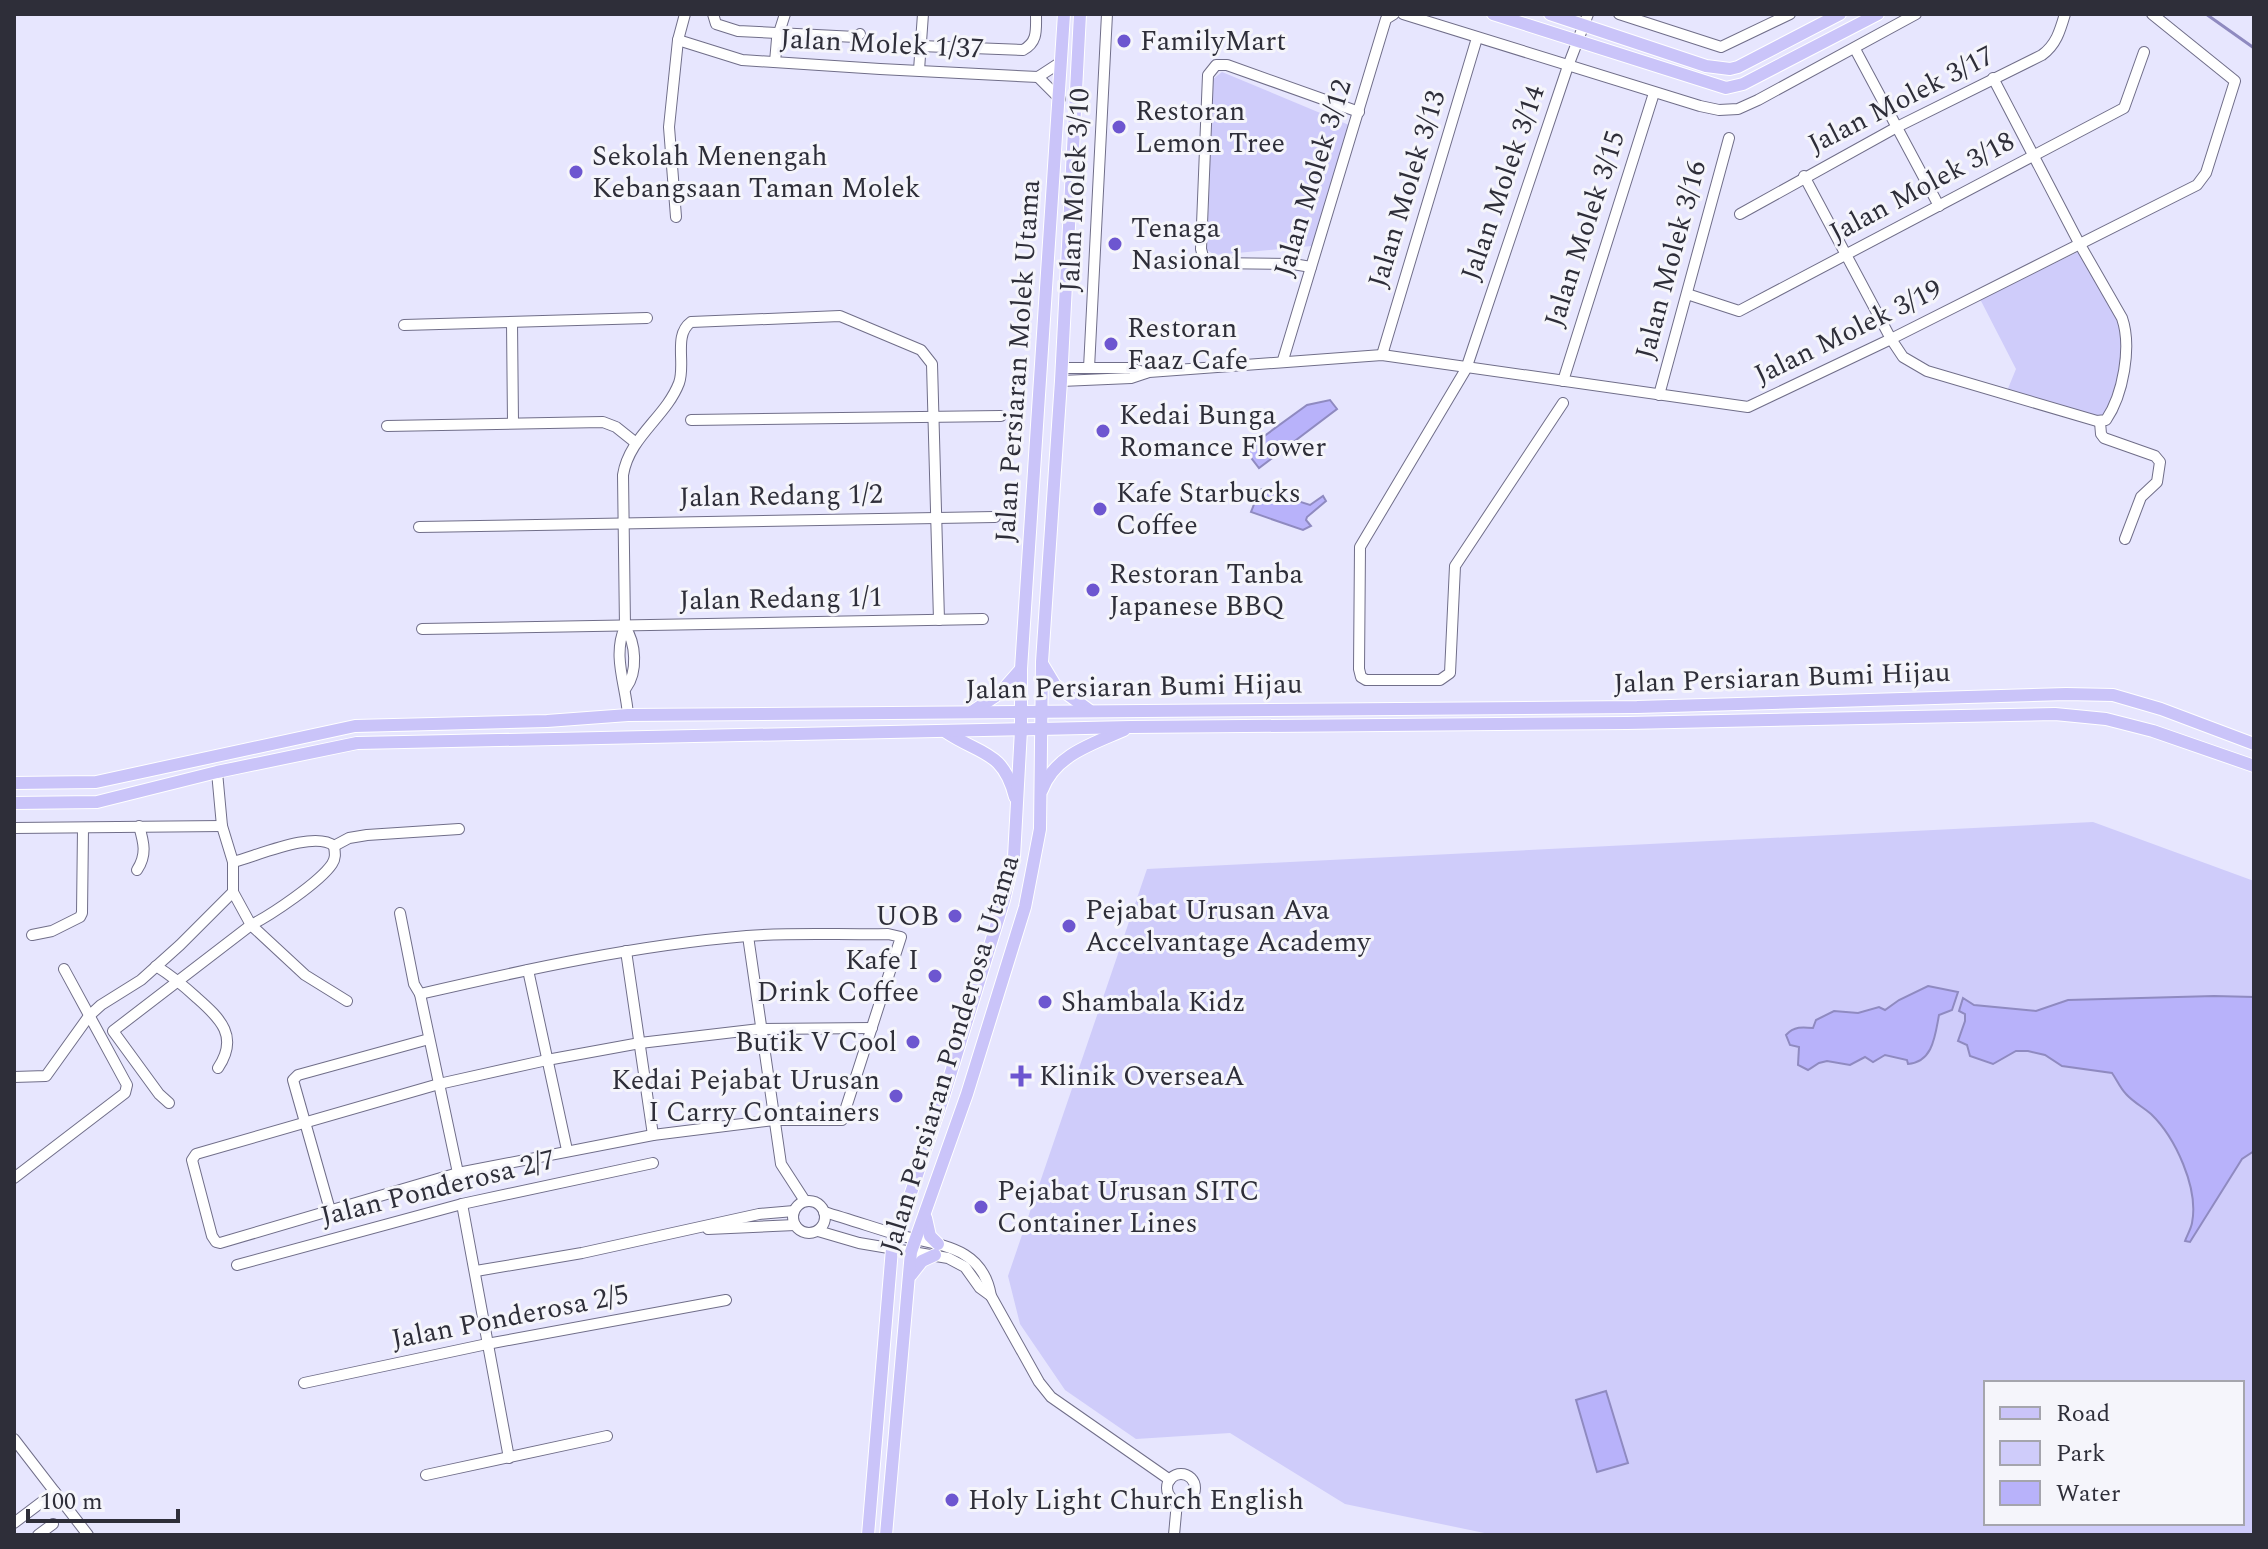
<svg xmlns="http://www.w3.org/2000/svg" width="2268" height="1549" font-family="Spectral,serif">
<rect width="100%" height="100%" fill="#e7e6fe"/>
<g fill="#cfccfa" fill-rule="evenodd">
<polygon points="1222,72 1349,125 1312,246 1215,255 1207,250 1213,79"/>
<polygon points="2080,251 2120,323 2123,345 2119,372 2107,413 2101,417 2007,391 2016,369 1980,299"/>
<path d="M2093,822l161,59v654h-760l-149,-31 -115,-71 -94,6 -71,-49 -45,-66 -12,-48 139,-407zM1986,1383h256v140h-256z"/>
</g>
<g fill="#b8b2fa" stroke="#8f8ac0" stroke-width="2">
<polygon points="1330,400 1337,409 1259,468 1245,450 1307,405"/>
<polygon points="1260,489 1310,505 1323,496 1326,501 1307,517 1306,520 1311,526 1303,530 1251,512"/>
<path d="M1928,986l30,6 -6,18 -13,5c-4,21 -6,47 -31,49l-1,-4 -22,-5 -12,7 -8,-5 -15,8 -23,-4 -8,2 -11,7 -10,-5 1,-18 -9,-2 -4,-10c8,-9 17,-8 27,-7l3,-8 18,-9 24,2 21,-6 6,3 14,-10z"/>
<path d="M2214,996l40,1v154l-12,8 -52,83 -5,-1c2,-6 6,-12 7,-18 7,-35 -17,-86 -41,-109 -8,-7 -18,-12 -25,-20 -6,-6 -9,-14 -14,-21l-50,-7 -17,-11 -17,-4h-12l-23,13 -23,-8 -3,-11 -9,-4 7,-20v-7l-6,-3 4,-13 11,7 62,6 32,-11z"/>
<polygon points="1606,1391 1628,1463 1597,1472 1576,1400"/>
</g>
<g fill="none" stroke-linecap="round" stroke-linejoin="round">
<polyline stroke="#8f8ac0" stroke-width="3" points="2206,14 2254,48"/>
<defs>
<g id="minor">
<polyline points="713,14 716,24 738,31 856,37 860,34"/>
<polyline points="1403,14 1700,106 1719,110 1738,109 1758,100 1916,14"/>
<polyline points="1619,14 1721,47 1790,14"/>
<polyline points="678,40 742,60 880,69 1038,77 1061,62"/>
<path d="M920,46l103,4c15,-8 13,-20 13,-36"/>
<polyline points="1855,49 1939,206"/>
<polyline points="775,62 777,39 785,14"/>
<polyline points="919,70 923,14"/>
<polyline points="1038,77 1060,99"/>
<path d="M1804,176l87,163 12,18 24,14 170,50 9,-1c17,-25 26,-73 16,-102l-43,-75 -86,-165"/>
<path d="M1740,214l157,-87 145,-72c14,-10 18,-24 23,-41"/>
<polyline points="676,217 669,127 678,40 685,14"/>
<polyline points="1311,267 1293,264 1212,263 1204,260 1201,249 1208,75 1216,65 1227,65 1359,112"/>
<polyline points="1687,294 1739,311 2124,108 2144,52"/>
<polyline points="512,323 513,423"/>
<polyline points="404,325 647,318"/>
<polyline points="1382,355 1477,38"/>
<polyline points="1283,360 1386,19 1394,14"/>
<polyline points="1062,368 1131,368 1145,373"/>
<polyline points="1089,368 1107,14"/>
<polyline points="1061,381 1131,378 1149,372 1382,355 1748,407 1891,339 2197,185 2206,173 2235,81 2152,14"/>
<polyline points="1563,381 1654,93"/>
<polyline points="1659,395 1729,138"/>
<polyline points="1563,403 1455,566 1450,673 1440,680 1366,680 1361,677 1359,669 1360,547 1466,369 1568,66 1588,14"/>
<polyline points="691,420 1001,416"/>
<polyline points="2100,422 2101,434 2104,438 2155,456 2160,462 2157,482 2141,497 2125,539"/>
<polyline points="387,426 603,422 616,427 636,443"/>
<polyline points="419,527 995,517"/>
<path d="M625,627c11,16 13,45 1,61"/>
<polyline points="422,629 983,619"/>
<path d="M628,715c-2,-30 -16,-59 -3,-88l-2,-152c6,-38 43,-58 56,-92 7,-19 -6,-48 12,-61l149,-6 81,34 11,14 7,256"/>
<polyline points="14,828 222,826"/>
<polyline points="334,846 349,838 367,835 459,829"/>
<path d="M233,862c24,-6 82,-32 101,-16"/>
<path d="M137,870c10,-15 7,-27 2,-44"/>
<path d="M233,892l18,33c20,-10 69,-43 81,-61 4,-6 3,-11 2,-18"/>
<polyline points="400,913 414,984 420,994"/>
<path d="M888,934l13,3 -59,183h-68l-121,15 -195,38 -38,-179c108,-25 217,-49 327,-58 47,-4 95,-1 141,-2z"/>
<polyline points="32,935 52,931 80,917 82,913 83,828"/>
<polyline points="748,936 781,1164 805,1201"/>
<polyline points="626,951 653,1135"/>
<path d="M156,966c16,10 28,20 41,32 24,21 42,39 21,70"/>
<polyline points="528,970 567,1150"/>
<polyline points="14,1077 46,1076 89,1016 101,1005 141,980 180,945 233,892 233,862 222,826 217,772"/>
<polyline points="169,1103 159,1094 113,1031 251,925 305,975 347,1001"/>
<polyline points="458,1173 220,1243 216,1242 212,1236 192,1160 196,1154 439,1084 547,1060 640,1043 760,1029 872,1028"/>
<polyline points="14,1178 125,1093 127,1085 64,969"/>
<circle cx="809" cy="1217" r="16"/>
<polyline points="462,1204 509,1458"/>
<polyline points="330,1210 293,1080 298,1075 429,1039"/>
<path d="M824,1212c24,7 48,15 71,22 42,12 87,10 96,62l48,86 12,15 119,83"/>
<polyline points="708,1229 795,1225"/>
<polyline points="818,1231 859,1243 948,1258 965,1267 980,1288 991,1296"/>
<polyline points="237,1265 462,1204 653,1163"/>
<polyline points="476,1271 582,1253 759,1214 794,1211"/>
<polyline points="304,1383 487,1344 726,1300"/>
<polyline points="14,1439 88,1535"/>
<circle cx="1181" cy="1488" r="14"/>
<polyline points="426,1475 607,1436"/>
<polyline points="14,1523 55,1492"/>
<polyline points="38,1535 53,1524"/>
<polyline points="1174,1535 1177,1502"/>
</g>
<g id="major">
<polyline points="1493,14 1726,88 1743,84 1878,14"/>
<polyline points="1550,14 1706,66 1730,69 1738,67 1840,14"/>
<polyline points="1043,665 1055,685 1089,710"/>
<polyline points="973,711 999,694 1021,669"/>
<path d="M946,732c34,23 57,18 69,65"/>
<polyline points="14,783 96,782 355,726 547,721 628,715 1637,707 2066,694 2113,695 2161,709 2254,744"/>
<path d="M1042,790c13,-35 50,-46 82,-60"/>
<polyline points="14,803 97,802 217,772 357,743 1131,727 1627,723 2055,714 2106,719 2153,731 2254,766"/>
<polyline points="926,1218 930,1236 938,1244"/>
<polyline points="911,1275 922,1261 935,1255"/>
<polyline points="868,1535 892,1249 944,1095 1004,900 1014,857 1021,730 1021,669 1064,14"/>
<polyline points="886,1535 911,1252 967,1094 1025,907 1040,829 1042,662 1061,381 1080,14"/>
</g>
</defs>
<use href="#minor" stroke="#706e89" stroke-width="12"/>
<use href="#major" stroke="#fff" stroke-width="14"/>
<use href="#minor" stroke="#fff" stroke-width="10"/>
<use href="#major" stroke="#cac4f9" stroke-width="12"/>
</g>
<g fill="#6d56d0" stroke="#f5f5fb" stroke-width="3">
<circle cx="1124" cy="41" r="8"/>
<circle cx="1119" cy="127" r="8"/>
<circle cx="576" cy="172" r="8"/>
<circle cx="1115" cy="244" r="8"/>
<circle cx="1111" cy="344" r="8"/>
<circle cx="1103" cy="431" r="8"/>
<circle cx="1100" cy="509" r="8"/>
<circle cx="1093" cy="590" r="8"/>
<circle cx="955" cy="916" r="8"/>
<circle cx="1069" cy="926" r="8"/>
<circle cx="935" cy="976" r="8"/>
<circle cx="1045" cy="1002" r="8"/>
<circle cx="913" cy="1042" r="8"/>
<path d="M1017 1064h8v8h8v8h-8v8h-8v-8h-8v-8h8z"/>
<circle cx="896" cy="1096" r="8"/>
<circle cx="981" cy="1207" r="8"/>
<circle cx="952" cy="1500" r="8"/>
</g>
<g text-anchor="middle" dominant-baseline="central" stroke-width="6" stroke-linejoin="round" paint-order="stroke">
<g font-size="28" fill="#2e2e39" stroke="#f5f5fb" text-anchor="start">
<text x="1140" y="41">FamilyMart</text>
<text x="1135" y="111">Restoran<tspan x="1135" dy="32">Lemon Tree</tspan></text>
<text x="592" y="156">Sekolah Menengah<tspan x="592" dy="32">Kebangsaan Taman Molek</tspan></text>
<text x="1131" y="228">Tenaga<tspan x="1131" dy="32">Nasional</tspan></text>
<text x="1127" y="328">Restoran<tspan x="1127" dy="32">Faaz Cafe</tspan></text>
<text x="1119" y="415">Kedai Bunga<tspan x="1119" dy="32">Romance Flower</tspan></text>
<text x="1116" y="493">Kafe Starbucks<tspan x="1116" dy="32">Coffee</tspan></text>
<text x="1109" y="574">Restoran Tanba<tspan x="1109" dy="32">Japanese BBQ</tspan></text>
<text x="1085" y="910">Pejabat Urusan Ava<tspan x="1085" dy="32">Accelvantage Academy</tspan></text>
<text x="939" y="916" text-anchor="end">UOB</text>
<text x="919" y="960" text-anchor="end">Kafe I<tspan x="919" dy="32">Drink Coffee</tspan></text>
<text x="1061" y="1002">Shambala Kidz</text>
<text x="897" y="1042" text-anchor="end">Butik V Cool</text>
<text x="1039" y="1076">Klinik OverseaA</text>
<text x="880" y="1080" text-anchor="end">Kedai Pejabat Urusan<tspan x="880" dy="32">I Carry Containers</tspan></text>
<text x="997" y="1191">Pejabat Urusan SITC<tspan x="997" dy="32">Container Lines</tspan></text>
<text x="968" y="1500">Holy Light Church English</text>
</g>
<g font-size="28" fill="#2e2e39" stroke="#f5f5fb">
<text transform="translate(882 44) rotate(3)">Jalan Molek 1/37</text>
<text transform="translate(1901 100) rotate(-27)">Jalan Molek 3/17</text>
<text transform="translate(1313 178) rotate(-73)">Jalan Molek 3/12</text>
<text transform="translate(1503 183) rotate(-71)">Jalan Molek 3/14</text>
<text transform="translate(1922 187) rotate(-28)">Jalan Molek 3/18</text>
<text transform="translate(1407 189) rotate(-73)">Jalan Molek 3/13</text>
<text transform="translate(1075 190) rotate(-87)">Jalan Molek 3/10</text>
<text transform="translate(1585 229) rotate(-72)">Jalan Molek 3/15</text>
<text transform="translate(1671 260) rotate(-75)">Jalan Molek 3/16</text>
<text transform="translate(1848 332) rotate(-26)">Jalan Molek 3/19</text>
<text transform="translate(1018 361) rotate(-86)">Jalan Persiaran Molek Utama</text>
<text transform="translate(781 496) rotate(-1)">Jalan Redang 1/2</text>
<text transform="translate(781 599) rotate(-1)">Jalan Redang 1/1</text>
<text transform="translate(1782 678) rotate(-2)">Jalan Persiaran Bumi Hijau</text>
<text transform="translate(1134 687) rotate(-1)">Jalan Persiaran Bumi Hijau</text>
<text transform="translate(950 1054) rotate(-73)">Jalan Persiaran Ponderosa Utama</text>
<text transform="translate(438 1188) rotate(-14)">Jalan Ponderosa 2/7</text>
<text transform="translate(510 1317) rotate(-11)">Jalan Ponderosa 2/5</text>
</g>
</g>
<rect width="2268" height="1549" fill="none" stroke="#2e2e39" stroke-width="32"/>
<rect x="1984" y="1381" width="260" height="144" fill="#f5f5fb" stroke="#a5a5ad" stroke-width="2"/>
<rect x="2000" y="1407" width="40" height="12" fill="#cac4f9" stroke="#a5a5ad" stroke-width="2"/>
<text x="2056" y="1421" font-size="24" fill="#2e2e39">Road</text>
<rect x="2000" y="1441" width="40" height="24" fill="#cfccfa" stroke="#a5a5ad" stroke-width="2"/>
<text x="2056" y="1461" font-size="24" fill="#2e2e39">Park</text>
<rect x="2000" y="1481" width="40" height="24" fill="#b8b2fa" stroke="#a5a5ad" stroke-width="2"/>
<text x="2056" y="1501" font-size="24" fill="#2e2e39">Water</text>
<path d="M28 1509v12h150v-12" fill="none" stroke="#2e2e39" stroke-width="4"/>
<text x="40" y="1509" font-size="24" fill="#2e2e39" stroke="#f5f5fb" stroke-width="6" paint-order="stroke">100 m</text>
</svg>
